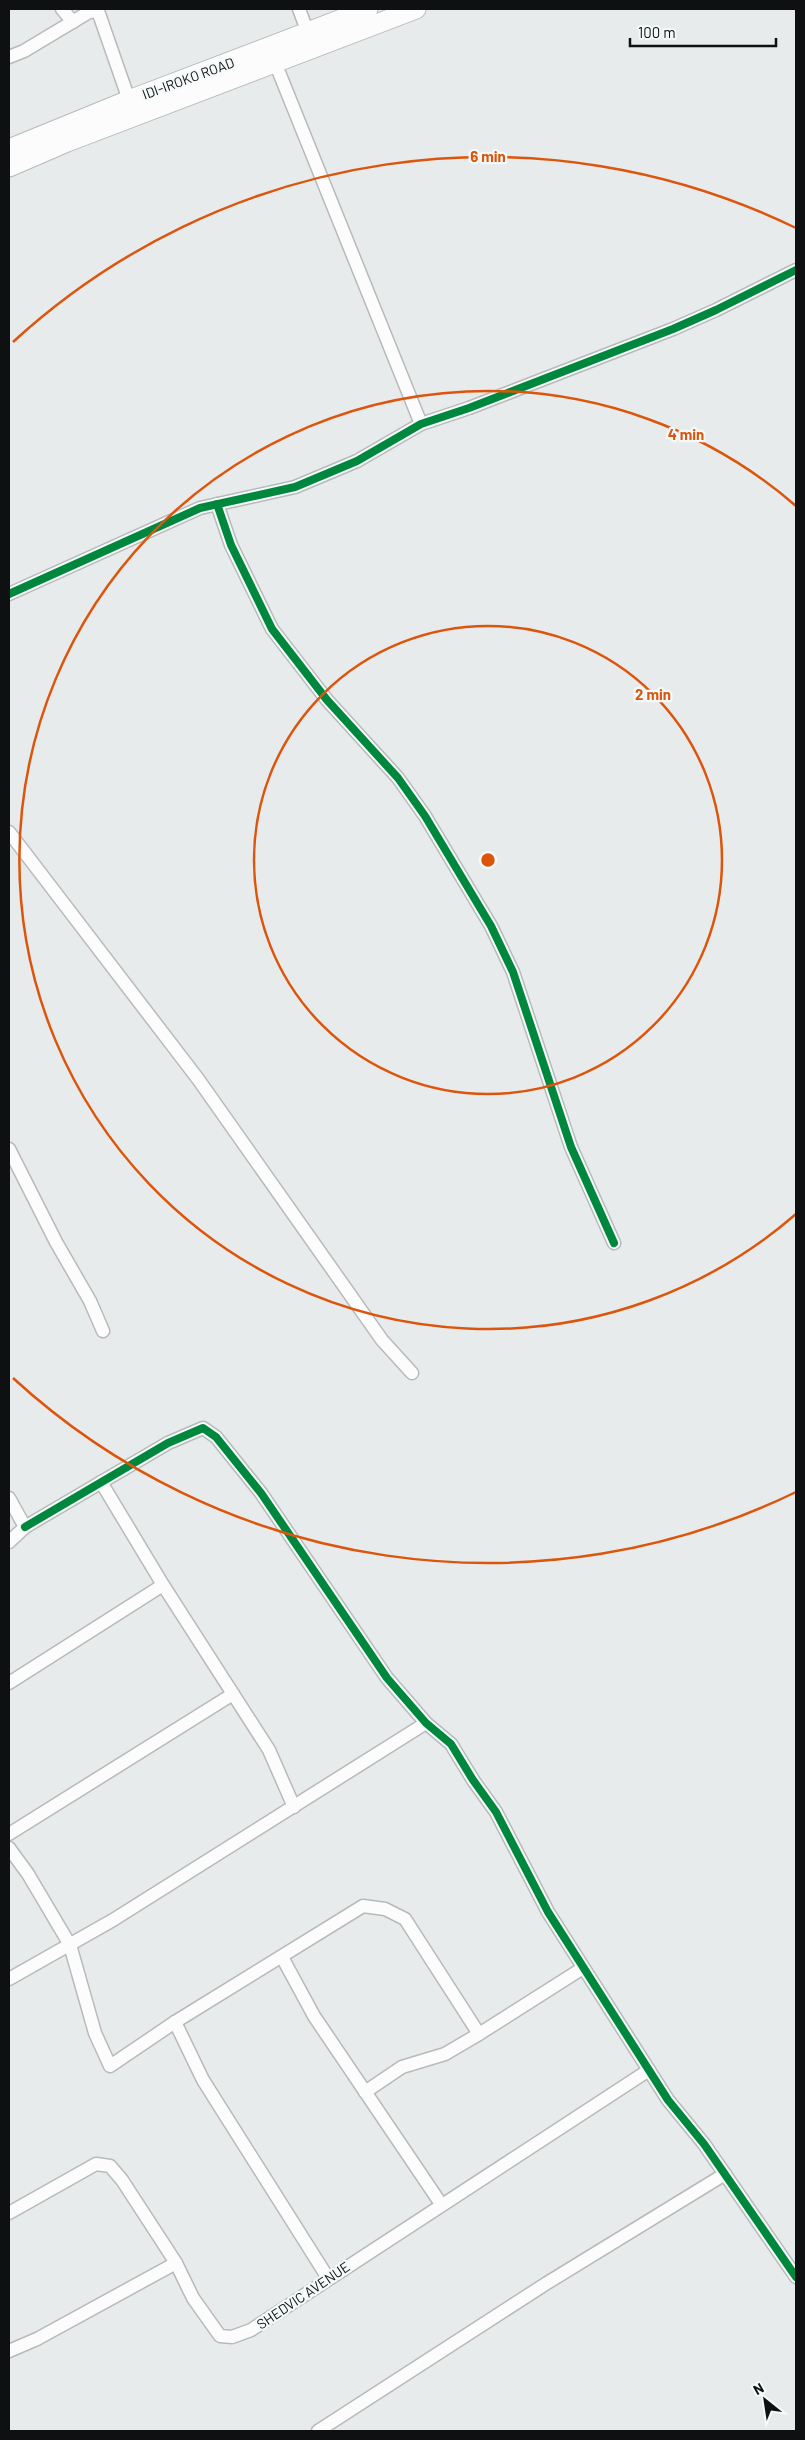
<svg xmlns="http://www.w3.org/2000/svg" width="805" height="2440" font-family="Barlow,sans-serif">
<rect width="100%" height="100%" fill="#e8ebeb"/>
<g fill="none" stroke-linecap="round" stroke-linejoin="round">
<defs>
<g id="minor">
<polyline points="62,9 73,22"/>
<polyline points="299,9 308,33"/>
<polyline points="272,55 421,424"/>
<polyline points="9,57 24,51 89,12 98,11 129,100"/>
<polyline points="217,504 231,545 272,629 327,700 398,778 425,816 491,926 513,972 571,1147 614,1243"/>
<polyline points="9,594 200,508 295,487 357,461 421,424 469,408 673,329 716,310 796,270"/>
<polyline points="9,832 198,1079 382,1340 412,1373"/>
<polyline points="9,1149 56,1242 90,1301 103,1331"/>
<polyline points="101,1482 163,1585 269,1750 294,1807"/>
<polyline points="9,1498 25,1527 9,1542"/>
<polyline points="25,1527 168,1443 203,1428 216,1437 261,1493 387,1678 426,1723 451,1744 473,1780 496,1812 548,1912 668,2100 704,2144 796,2277"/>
<polyline points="9,1683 163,1585"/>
<polyline points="9,1834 233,1694"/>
<polyline points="9,1848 28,1874 70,1945 95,2033 110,2066 175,2022 363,1906 385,1909 405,1919 479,2034 583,1968"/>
<polyline points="282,1957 314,2016 441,2204"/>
<polyline points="9,1979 113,1920 426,1723"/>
<polyline points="175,2022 203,2080 328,2278"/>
<polyline points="365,2092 402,2067 445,2054 479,2034"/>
<polyline points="9,2213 96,2164 110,2166 122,2180 176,2263 193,2298 220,2336 232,2337 251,2330 649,2070"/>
<polyline points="9,2351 37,2339 176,2263"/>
<polyline points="318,2431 547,2283 725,2174"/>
</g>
<g id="highway">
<polyline points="9,149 129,100 368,9"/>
<polyline points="9,167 67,142 416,9"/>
</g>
</defs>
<use href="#minor" stroke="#b8baba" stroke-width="15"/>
<use href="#highway" stroke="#b8baba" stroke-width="21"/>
<use href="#minor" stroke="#fcfcfc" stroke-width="12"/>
<use href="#highway" stroke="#fcfcfc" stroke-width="19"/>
<defs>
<g id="cycleway">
<polyline points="217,504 231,545 272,629 327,700 398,778 425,816 491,926 513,972 571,1147 614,1243"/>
<polyline points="9,594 200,508 295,487 357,461 421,424 469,408 673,329 716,310 796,270"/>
<polyline points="25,1527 168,1443 203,1428 216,1437 261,1493 387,1678 426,1723 451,1744 473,1780 496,1812 548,1912 668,2100 704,2144 796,2277"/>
</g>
</defs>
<use href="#cycleway" stroke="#f4f9fa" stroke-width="11"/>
<use href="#cycleway" stroke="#00873e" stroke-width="8"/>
</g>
<g fill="none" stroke="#dd550c" stroke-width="2.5">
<circle cx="488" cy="860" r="234"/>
<path d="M796 1214A469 469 0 1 1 796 506"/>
<path d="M796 1492A703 703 0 0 1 13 1378M13 342A703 703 0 0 1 796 228"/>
</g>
<g text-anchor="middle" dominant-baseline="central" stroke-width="4.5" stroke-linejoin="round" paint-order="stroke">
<g font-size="14" fill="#0f1011" stroke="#f4f9fa">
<text transform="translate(188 78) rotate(-20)">IDI-IROKO ROAD</text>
<text transform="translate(303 2295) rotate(-34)">SHEDVIC AVENUE</text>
</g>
</g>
<circle cx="488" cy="860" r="8" fill="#dd550c" stroke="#f4f9fa" stroke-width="2.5"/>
<g font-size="15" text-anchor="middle" font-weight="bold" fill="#dd550c" stroke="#f4f9fa" stroke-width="4.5" stroke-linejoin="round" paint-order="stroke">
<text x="488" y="162">6 min</text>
<text x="686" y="440">4 min</text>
<text x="653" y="700">2 min</text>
</g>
<rect width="805" height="2440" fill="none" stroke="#0f1011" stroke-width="20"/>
<g transform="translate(765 2400) rotate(330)" stroke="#f4f9fa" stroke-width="4" paint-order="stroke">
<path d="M0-4L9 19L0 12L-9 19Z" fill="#0f1011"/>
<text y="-8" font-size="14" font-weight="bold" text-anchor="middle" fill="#0f1011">N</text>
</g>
<path d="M630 38v8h146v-8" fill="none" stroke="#0f1011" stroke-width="2.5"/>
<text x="638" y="38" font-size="15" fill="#0f1011" stroke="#f4f9fa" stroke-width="4" paint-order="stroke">100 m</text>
</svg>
